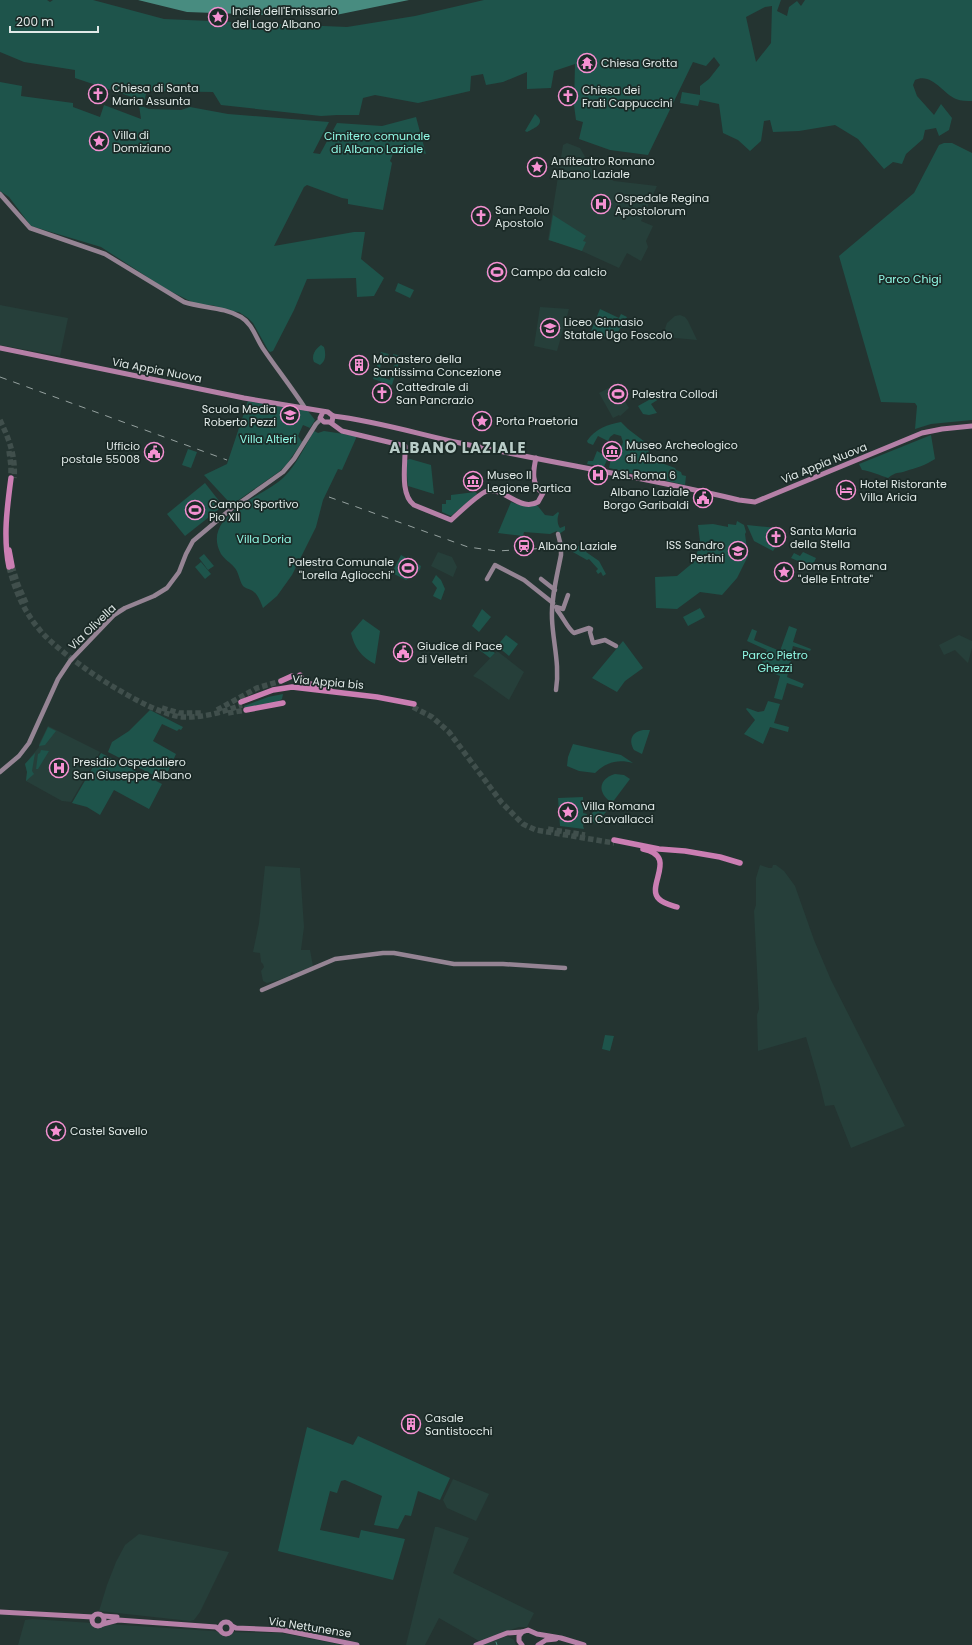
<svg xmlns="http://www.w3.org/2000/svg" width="972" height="1645" font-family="Poppins,sans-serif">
<rect width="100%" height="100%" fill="#243431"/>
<g fill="#263f3a">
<polygon points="567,143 580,148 592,169 614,181 657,186 641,221 653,226 646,241 648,247 641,261 627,253 619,268 573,247 548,240 563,145"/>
<polygon points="0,305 68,318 60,356 0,345"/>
<polygon points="540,307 569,309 557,351 534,346"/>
<polygon points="680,315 685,317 688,321 697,340 665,337 664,332 667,323 675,316"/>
<polygon points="618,383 627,398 624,400 629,408 620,416 619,415 613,418 599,393"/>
<polygon points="438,552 452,557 457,567 453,577 431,566"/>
<polygon points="959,635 972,641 972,648 968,663 955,650 944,655 939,645"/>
<polygon points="497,651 524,672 509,700 481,680 473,676"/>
<polygon points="48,726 100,752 71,802 62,801 26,781 27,772 25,764 39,747 39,744"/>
<polygon points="760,865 769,868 772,868 773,865 776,865 784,871 795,886 814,940 831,980 905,1126 851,1148 834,1105 825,1106 820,1085 806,1037 758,1051 757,1015 759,1009 754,911 756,905 756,878"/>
<polygon points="265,866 300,868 304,927 301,950 310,950 313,966 294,974 292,972 289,977 267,983 263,981 261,971 264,967 263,964 261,962 260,953 253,952 259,923"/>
<polygon points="453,1479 489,1494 476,1521 447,1508 443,1500"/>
<polygon points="435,1527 438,1527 469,1538 453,1573 534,1613 527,1627 519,1627 479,1641 439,1618 425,1645 406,1645"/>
<polygon points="139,1534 229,1552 200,1612 194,1620 190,1621 99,1611 107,1585 116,1562 125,1545"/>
<polygon points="32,1619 227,1632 281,1633 342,1645 18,1645 25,1620"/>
<polygon points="507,1636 514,1640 516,1645 483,1645"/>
</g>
<g fill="#1e544b" fill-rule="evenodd">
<path d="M0,0h47l3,2 3,-2h40l71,19 183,8 68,-11 69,-16h297l-4,11 10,5 2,-9 8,-6 4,5 4,-6h167v101c-5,0 -11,0 -16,-2 -13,-5 -24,-27 -41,-19l-2,5 4,11 17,19 7,-11 11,14 -3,12 -10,6 -3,-8 -11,2 -2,9 -17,15 -4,10 -9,-2 -9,7 -26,-30 -23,-14 -36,6 -26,1 -3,-12 -6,1 -3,20 -11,10 -12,-11 -15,-7 -4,-29 -19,-4v-1l-2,7 -18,-3 2,-11 18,3v-9l9,-7 11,-14 -6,-8 -8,9 -13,-4 -45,93 -38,-5 -31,-11 4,-17 -7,-2 -2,-15 1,-41 -21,7 -3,17 -24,1v-17l-24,10 -17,3 -3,-11 -12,2 -1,15 -52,12 -43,-8 -12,3 -4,17h-22l-16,1 -100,-11 -8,-13 -66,-1 -3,10 -69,-23v-8l-51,-8 -24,-10zM772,6l-1,37 -15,19 -10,-45 19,-10z"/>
<polygon points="0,82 22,86 21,96 73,103 73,107 100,117 104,105 141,119 139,105 149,109 181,110 190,107 228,114 329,122 313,153 320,154 337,123 382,126 416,117 426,154 420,152 419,155 395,149 390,161 392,163 383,210 348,204 348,199 342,198 307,185 304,187 274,246 354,232 365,232 361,259 384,278 374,296 357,297 356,278 307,279 294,310 273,351 270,352 268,350 253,323 248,318 239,312 230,311 212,305 198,305 166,289 101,247 31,226 9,197 0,191"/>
<path d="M535,114c12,9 0,14 -8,18l-2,-1z"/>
<polygon points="944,143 952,143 972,153 972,420 931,424 915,429 917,406 915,403 881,402 839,256 914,193 939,145"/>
<polygon points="553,215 586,236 583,241 586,242 582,251 549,240"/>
<polygon points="489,264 508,270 504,280 486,275"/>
<polygon points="398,283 414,290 410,298 395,291"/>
<polygon points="600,309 619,318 621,314 627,317 622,328 620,328 616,338 614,338 613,340 591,331"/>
<path d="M321,345l3,2c2,7 2,14 -4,18l-6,-3c-3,-6 1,-13 7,-17z"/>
<polygon points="381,352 389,354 385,360 383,356 378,376 390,380 396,359 393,362 393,354 401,356 392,385 373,379"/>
<polygon points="656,396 659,399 651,404 657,413 649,415 643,414 638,406"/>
<polygon points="248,401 308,411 315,420 310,428 303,425 298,436 302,442 287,464 280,471 233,504 228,501 204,475 227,464"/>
<path d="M621,422l7,7 17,13 -2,2 6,8 2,7 24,9 1,2 5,2 1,3 4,1 -1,9 -76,-17 2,-10h7l5,-16 -2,-6 -7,-2 -4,3 -2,4 -10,-5 -5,9 -5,-2 -1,-2c8,-12 21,-17 34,-19z"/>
<path d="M314,431l4,2 6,-2 33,5 -15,34 -4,-1 -15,31 -7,27 -24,48 -15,21 -14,12c-2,-5 -5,-13 -9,-16 -3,-3 -8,-3 -11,-6 -4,-6 -4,-14 -9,-19 -4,-5 -9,-7 -13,-13 -21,-39 43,-57 63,-77 13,-13 21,-31 30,-46z"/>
<path d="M931,435l4,24c-9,6 -19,9 -29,12 -9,3 -9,0 -18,7 -6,-2 -21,-8 -26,-8l-3,-6z"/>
<polygon points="188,449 197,452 191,468 182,465"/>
<polygon points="597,451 608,457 604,467 587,464 588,461 593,461"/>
<polygon points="410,459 431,465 434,494 408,486 406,465 407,460"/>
<polygon points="205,483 223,506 185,536 167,514"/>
<polygon points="475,492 477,493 476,495 451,516 442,512 442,504 446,504 446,500 451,500 451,495"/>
<path d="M511,502l8,3h18l8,10 8,1 5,-4 1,1c-2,5 -2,11 1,15l5,-2v4l-6,4 -2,-3 -7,3 -26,-2 -1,4 -25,-3z"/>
<polygon points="737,521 744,525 746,532 745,534 748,556 737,578 722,595 700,592 677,609 656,608 655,577 677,576 695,561 700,541 698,525 713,524 728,527 728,524 736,525"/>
<polygon points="747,525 778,528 775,533 771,531 768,536 778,541 778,547 775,548 773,551 754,541"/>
<polygon points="562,542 578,546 581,545 587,550 586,552 599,561 606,574 603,576 601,572 598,574 596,571 598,569 589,559 587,560 571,551 563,549"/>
<polygon points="803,552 816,558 812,567 791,558 794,553 800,556"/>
<polygon points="204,554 214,566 208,570 199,558"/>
<polygon points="401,555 421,566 420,570 406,580 392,573"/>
<polygon points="201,562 211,574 205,579 195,567"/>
<polygon points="436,575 441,580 445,589 441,600 433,596 437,588 432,582"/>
<polygon points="700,608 705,617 688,626 683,617"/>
<polygon points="482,609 491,617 479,632 472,626"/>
<path d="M363,619l17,12 -5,33c-13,-6 -21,-17 -24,-31z"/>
<polygon points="789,626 797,629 793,642 811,649 810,651 793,646 789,660 791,661 787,677 804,684 802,688 787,683 782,700 774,698 780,676 768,671 765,672 759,670 767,650 747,641 752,629 757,631 754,640 780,651"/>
<polygon points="506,635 518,644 509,656 497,646"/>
<polygon points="623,641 643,668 625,681 617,692 592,678"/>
<polygon points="481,642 495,653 490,658 477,648"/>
<polygon points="283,694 282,699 277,702 245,708 244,706 268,697"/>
<polygon points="768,701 780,704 774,723 789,727 788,732 770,727 763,744 744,734 755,720 746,709 747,708 758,712 764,711"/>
<polygon points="150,710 183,727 181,730 179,729 177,731 162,724 153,741 176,754 166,776 164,778 159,778 108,752 112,742 129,731"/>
<polygon points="48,727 56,731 45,745 39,746"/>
<path d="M643,730h7l-8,24 -8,-4c-6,-10 -2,-18 9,-20z"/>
<path d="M573,744l48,11 12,8c-15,-4 -27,-1 -38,10l-16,-2 -12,-5 1,-9z"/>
<polygon points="41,750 49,751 38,769 36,769 38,754 40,753"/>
<polygon points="35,753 32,771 34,774 26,781 27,772 25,764"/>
<polygon points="101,753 162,784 149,809 114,790 100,815 87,807 72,803"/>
<path d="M615,774l9,1 6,4 -18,24c-15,-10 -14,-24 3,-29z"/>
<polygon points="583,797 583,813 587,814 583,826 584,829 560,826 558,798"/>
<polygon points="598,806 606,812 596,824 588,818"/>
<polygon points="605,1035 614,1036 610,1051 602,1049"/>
<polygon points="307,1427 353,1445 358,1436 450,1478 440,1500 418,1491 411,1516 405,1515 398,1529 374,1525 382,1496 345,1480 341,1481 337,1493 330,1491 320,1530 359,1538 361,1530 405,1539 393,1580 278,1551"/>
</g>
<polygon fill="#488c80" points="138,0 409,0 331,16 300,11 270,15 187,12"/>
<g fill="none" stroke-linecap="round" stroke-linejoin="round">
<polyline stroke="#488c80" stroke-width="1" points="496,1642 497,1645"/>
<g stroke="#404f4c" stroke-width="5.5" stroke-dasharray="5.5 3" stroke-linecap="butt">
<path d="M0,420c9,19 16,37 14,58"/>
<polyline points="9,451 11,466 11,478"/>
<polyline points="12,566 18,585 26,603"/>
<path d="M9,567c6,23 14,43 30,62 21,27 110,86 144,88 20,1 40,-5 59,-12"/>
<polyline points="413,707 432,717 449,732 502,803 523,824 536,830 614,843"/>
<polyline points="162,708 179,713 202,713"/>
<polyline points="217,710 257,688 281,681"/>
<polyline points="228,713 246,710"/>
<polyline points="548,829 585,835"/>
</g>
<g stroke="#958494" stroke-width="4.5">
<path d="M0,194l30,34 75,26 79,48c18,6 40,5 57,15 12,7 15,22 23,33 13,19 28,38 41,58"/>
<polyline points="487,579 495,565 524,580 553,603"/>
<polyline points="541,579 555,590"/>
<polyline points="556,607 563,609 568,595"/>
<path d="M557,610c6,7 11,19 17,23l15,-5 2,1 -1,3 3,11 12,-3 11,6"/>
<path d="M556,690c4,-25 -3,-47 -4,-71 -1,-21 5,-43 9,-64v-9l-3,-12"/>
<polyline points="0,772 19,756 29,743 58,679 70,661 114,615 125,608 154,596 167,588 179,572 186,554 193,541 231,509 283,472 294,459 316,424 320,420"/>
<polyline points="262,990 335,959 383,953 394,953 454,964 503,964 565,968"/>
</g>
<g stroke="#b580a7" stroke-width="5">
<polyline points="0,348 244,398 328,412 333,416"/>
<polyline points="323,412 320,418 324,422 332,422 333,416"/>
<path d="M333,416c43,5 85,18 127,27 93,20 187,35 279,57l16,2 167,-69 20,-4 30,-3"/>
<path d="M331,423l11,8 63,15c1,16 -6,48 9,59l37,15c7,-6 30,-29 37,-29 18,-3 32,21 50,11l5,-9c-12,-8 -10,-22 -7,-35"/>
<polyline points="0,1612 93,1617"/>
<circle cx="98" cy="1620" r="6"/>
<polyline points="103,1616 117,1617"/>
<circle cx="226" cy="1628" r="6"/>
<polyline points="103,1624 118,1620 216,1627 221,1631"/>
<polyline points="232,1626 236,1628 283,1630 357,1645"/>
<polyline points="476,1645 507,1633 522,1632"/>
<polyline points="522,1645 519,1641 519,1636 522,1632 528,1630 537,1634 561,1638 584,1645"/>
<polyline points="538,1645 546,1640 556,1639"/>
</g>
<g stroke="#cb7eb3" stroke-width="5.5">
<polyline points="9,550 12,566"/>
<path d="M9,567c-6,-30 -2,-59 2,-89"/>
<path d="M300,675c4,11 20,11 30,12"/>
<polyline points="281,681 292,676"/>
<polyline points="241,702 273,690 292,687 377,697 414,704"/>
<polyline points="246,710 283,703"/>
<polyline points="614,840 659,849 685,851 720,857 740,863"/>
<path d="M643,849c36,7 2,37 16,50 5,5 12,6 18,8"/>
</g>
<g stroke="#95a19f" stroke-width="1" stroke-dasharray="7 7" stroke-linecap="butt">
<polyline points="0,377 227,460"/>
<polyline points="329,497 468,547 497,551 550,548"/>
</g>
</g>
<defs>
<symbol id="sight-ring" viewBox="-11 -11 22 22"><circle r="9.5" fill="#1b2a27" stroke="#f591d2" stroke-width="1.5"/><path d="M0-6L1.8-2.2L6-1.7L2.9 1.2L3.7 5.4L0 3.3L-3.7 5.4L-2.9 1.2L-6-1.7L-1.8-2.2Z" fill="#f591d2"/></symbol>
<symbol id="temple-ring" viewBox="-11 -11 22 22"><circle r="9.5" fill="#1b2a27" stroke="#f591d2" stroke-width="1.5"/><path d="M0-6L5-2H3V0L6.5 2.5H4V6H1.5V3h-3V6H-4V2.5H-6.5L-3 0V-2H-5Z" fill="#f591d2"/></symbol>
<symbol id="church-ring" viewBox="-11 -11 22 22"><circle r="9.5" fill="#1b2a27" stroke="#f591d2" stroke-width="1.5"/><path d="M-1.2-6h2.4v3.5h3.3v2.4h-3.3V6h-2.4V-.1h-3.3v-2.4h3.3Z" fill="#f591d2"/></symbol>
<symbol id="hospital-ring" viewBox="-11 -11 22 22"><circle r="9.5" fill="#1b2a27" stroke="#f591d2" stroke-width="1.5"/><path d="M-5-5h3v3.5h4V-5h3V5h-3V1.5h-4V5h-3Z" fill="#f591d2"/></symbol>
<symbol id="stadium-ring" viewBox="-11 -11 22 22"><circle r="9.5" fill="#1b2a27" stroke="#f591d2" stroke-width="1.5"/><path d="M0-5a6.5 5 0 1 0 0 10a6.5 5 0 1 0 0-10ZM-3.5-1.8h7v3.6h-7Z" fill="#f591d2"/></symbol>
<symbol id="school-ring" viewBox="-11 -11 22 22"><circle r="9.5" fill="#1b2a27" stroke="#f591d2" stroke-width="1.5"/><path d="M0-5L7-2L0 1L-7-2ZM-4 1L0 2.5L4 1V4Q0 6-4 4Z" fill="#f591d2"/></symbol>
<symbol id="building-ring" viewBox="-11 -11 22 22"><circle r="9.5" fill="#1b2a27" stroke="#f591d2" stroke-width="1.5"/><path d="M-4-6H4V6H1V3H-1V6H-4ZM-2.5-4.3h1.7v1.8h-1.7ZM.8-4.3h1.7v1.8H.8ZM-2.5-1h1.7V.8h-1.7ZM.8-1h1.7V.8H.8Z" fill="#f591d2"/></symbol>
<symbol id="museum-ring" viewBox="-11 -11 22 22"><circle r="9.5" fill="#1b2a27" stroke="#f591d2" stroke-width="1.5"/><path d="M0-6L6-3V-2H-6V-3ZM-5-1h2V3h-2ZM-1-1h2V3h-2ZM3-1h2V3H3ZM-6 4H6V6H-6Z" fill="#f591d2"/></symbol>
<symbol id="civic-ring" viewBox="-11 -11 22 22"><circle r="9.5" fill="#1b2a27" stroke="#f591d2" stroke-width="1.5"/><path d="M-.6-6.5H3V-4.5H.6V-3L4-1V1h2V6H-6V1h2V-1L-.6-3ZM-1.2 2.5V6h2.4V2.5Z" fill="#f591d2"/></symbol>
<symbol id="hotel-ring" viewBox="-11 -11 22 22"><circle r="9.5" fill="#1b2a27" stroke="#f591d2" stroke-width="1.5"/><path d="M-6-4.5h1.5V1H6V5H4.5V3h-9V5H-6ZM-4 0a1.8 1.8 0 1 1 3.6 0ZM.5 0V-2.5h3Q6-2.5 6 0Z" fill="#f591d2"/></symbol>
<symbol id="station-ring" viewBox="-11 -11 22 22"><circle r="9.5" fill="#1b2a27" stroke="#f591d2" stroke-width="1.5"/><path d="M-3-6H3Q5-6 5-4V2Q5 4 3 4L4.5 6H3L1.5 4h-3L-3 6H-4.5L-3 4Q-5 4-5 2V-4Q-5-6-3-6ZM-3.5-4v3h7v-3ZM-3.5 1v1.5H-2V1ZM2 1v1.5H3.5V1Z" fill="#f591d2"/></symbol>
</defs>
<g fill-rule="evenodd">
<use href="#sight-ring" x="207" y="6" width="22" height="22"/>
<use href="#temple-ring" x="576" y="52" width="22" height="22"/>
<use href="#church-ring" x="87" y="83" width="22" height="22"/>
<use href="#church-ring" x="557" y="85" width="22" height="22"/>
<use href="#sight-ring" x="88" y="130" width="22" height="22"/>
<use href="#sight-ring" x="526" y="156" width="22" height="22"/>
<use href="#hospital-ring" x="590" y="193" width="22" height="22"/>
<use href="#church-ring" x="470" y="205" width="22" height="22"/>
<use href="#stadium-ring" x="486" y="261" width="22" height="22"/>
<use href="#school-ring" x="539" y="317" width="22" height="22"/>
<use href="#building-ring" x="348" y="354" width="22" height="22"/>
<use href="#church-ring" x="371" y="382" width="22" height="22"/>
<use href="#stadium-ring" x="607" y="383" width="22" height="22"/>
<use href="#school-ring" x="279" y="404" width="22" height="22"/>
<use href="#sight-ring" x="471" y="410" width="22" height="22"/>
<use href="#museum-ring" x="601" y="440" width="22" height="22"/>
<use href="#civic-ring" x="143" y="441" width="22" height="22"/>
<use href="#hospital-ring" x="587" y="464" width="22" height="22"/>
<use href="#museum-ring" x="462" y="470" width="22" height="22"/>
<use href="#hotel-ring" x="835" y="479" width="22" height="22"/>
<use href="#civic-ring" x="692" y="487" width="22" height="22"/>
<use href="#stadium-ring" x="184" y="499" width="22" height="22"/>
<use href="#church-ring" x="765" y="526" width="22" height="22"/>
<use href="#station-ring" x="513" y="535" width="22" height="22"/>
<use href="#school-ring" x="727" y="540" width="22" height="22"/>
<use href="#stadium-ring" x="397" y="557" width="22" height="22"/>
<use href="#sight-ring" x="773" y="561" width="22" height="22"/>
<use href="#civic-ring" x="392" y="641" width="22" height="22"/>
<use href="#hospital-ring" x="48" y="757" width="22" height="22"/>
<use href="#sight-ring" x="557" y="801" width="22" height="22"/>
<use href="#sight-ring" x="45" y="1120" width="22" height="22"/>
<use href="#building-ring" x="400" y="1413" width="22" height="22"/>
</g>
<g text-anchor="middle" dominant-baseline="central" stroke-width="3.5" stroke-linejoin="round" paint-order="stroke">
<g font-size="11" fill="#e0e9e7" stroke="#1b2a27" text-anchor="start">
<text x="232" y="11">Incile dell'Emissario<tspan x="232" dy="13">del Lago Albano</tspan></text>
<text x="601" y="63">Chiesa Grotta</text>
<text x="112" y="88">Chiesa di Santa<tspan x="112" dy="13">Maria Assunta</tspan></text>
<text x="582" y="90">Chiesa dei<tspan x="582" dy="13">Frati Cappuccini</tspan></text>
<text x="113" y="135">Villa di<tspan x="113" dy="13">Domiziano</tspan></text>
<text x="551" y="161">Anfiteatro Romano<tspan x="551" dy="13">Albano Laziale</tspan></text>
<text x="615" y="198">Ospedale Regina<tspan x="615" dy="13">Apostolorum</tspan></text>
<text x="495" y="210">San Paolo<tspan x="495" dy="13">Apostolo</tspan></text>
<text x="511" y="272">Campo da calcio</text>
<text x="564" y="322">Liceo Ginnasio<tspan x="564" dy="13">Statale Ugo Foscolo</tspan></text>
<text x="373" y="359">Monastero della<tspan x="373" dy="13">Santissima Concezione</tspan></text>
<text x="396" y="387">Cattedrale di<tspan x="396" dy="13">San Pancrazio</tspan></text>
<text x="632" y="394">Palestra Collodi</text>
<text x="276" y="409" text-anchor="end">Scuola Media<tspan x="276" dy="13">Roberto Pezzi</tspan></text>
<text x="496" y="421">Porta Praetoria</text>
<text x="626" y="445">Museo Archeologico<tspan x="626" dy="13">di Albano</tspan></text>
<text x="140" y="446" text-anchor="end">Ufficio<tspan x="140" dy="13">postale 55008</tspan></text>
<text x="487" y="475">Museo II<tspan x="487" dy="13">Legione Partica</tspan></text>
<text x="612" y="475">ASL Roma 6</text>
<text x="860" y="484">Hotel Ristorante<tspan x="860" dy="13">Villa Aricia</tspan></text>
<text x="689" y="492" text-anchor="end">Albano Laziale<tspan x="689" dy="13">Borgo Garibaldi</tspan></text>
<text x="209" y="504">Campo Sportivo<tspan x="209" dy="13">Pio XII</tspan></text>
<text x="790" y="531">Santa Maria<tspan x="790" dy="13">della Stella</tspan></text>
<text x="724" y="545" text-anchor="end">ISS Sandro<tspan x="724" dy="13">Pertini</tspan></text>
<text x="538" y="546">Albano Laziale</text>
<text x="394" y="562" text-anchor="end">Palestra Comunale<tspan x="394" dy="13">"Lorella Agliocchi"</tspan></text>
<text x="798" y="566">Domus Romana<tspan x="798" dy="13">"delle Entrate"</tspan></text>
<text x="417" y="646">Giudice di Pace<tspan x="417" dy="13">di Velletri</tspan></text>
<text x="73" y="762">Presidio Ospedaliero<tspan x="73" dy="13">San Giuseppe Albano</tspan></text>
<text x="582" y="806">Villa Romana<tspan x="582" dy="13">ai Cavallacci</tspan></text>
<text x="70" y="1131">Castel Savello</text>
<text x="425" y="1418">Casale<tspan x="425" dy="13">Santistocchi</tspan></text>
</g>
<g font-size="11" fill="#90f9e5" stroke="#1b2a27">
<text x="377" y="136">Cimitero comunale<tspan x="377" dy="13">di Albano Laziale</tspan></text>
<text x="910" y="279">Parco Chigi</text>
<text x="268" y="439">Villa Altieri</text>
<text x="264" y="539">Villa Doria</text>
<text x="775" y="655">Parco Pietro<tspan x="775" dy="13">Ghezzi</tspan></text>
</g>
<g font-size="11" fill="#e0e9e7" stroke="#1b2a27">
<text transform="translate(157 370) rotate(11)">Via Appia Nuova</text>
<text transform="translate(824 463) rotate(-22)">Via Appia Nuova</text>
<text transform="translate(92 627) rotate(-44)">Via Olivella</text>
<text transform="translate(328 682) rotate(5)">Via Appia bis</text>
<text transform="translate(310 1627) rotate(9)">Via Nettunense</text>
</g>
<g font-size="15" font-weight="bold" letter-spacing="1" fill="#b8ccc7" stroke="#1b2a27">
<text x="458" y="447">ALBANO LAZIALE</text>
</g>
</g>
<path d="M10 26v6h88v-6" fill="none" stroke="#e0e9e7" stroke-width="2"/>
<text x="16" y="26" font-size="12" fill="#e0e9e7" stroke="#1b2a27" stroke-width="3" paint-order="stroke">200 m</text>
</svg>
